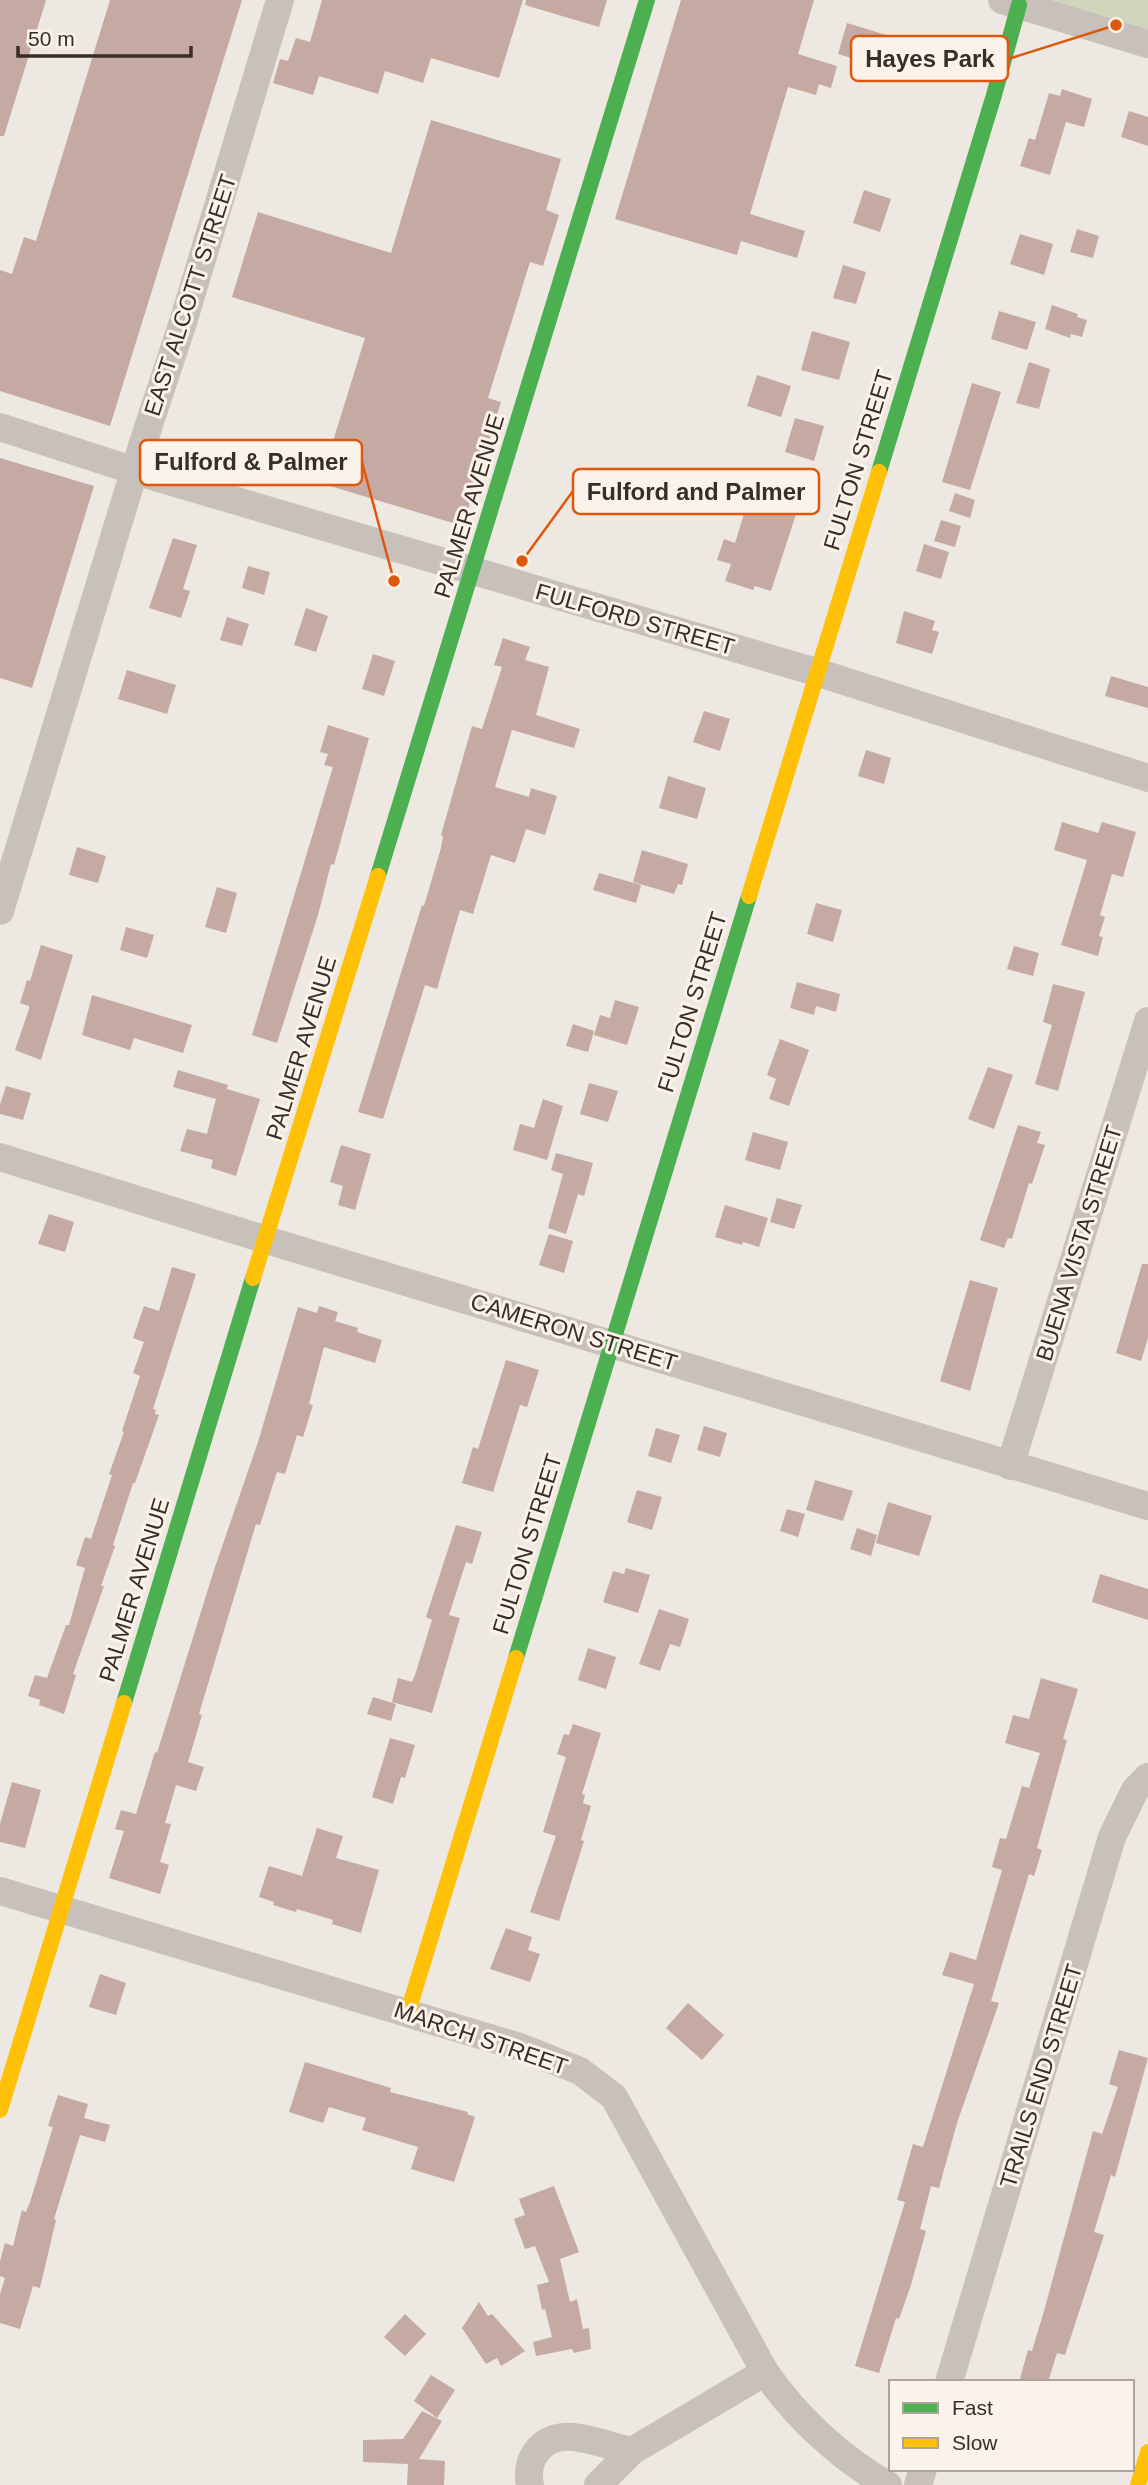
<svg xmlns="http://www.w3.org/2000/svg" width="1148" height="2485" font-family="Arial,sans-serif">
<rect width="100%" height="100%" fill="#eee8e2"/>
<polygon fill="#d1d5bb" points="1002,0 1148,0 1148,44"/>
<g fill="#c4aaa2">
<polygon points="0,0 46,0 4,136 0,136"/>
<polygon points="110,0 242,0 110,426 0,391 0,270 12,274 24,237 36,241"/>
<polygon points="322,0 523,0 499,78 431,58 423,83 385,71 378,94 319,76 313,95 273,83 280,59 288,61 296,38 310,42"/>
<polygon points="526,0 607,0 599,27 525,5"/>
<polygon points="681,0 814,0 798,54 837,66 831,88 819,84 816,95 788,87 750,214 805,231 797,258 741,241 737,255 615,219"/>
<polygon points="847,23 935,50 926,77 868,60 868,63 838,54"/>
<polygon points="1062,89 1092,99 1084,127 1066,122 1050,175 1020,166 1029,138 1035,140 1049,93 1060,96"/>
<polygon points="1129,111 1148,117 1148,146 1121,137"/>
<polygon points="431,120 561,159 546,210 559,215 543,266 530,262 488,398 501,402 463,526 320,483 365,338 232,297 258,212 391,253"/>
<polygon points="864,190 891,199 880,232 853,223"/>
<polygon points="1077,229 1099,236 1093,258 1070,252"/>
<polygon points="1020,234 1053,244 1044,275 1010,264"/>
<polygon points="843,265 866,272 856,304 833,298"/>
<polygon points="1052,305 1078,314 1077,317 1087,320 1082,337 1071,334 1070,338 1045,329"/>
<polygon points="999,311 1036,322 1027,350 991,339"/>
<polygon points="812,331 850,342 839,380 801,370"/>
<polygon points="1029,362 1050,369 1039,409 1016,403"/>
<polygon points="757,375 791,386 781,417 747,406"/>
<polygon points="972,383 1001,392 970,490 942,482"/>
<polygon points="795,418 824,426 814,461 785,452"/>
<polygon points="0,458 94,486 32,688 0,678"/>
<polygon points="757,472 778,479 774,494 800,502 771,591 755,586 753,590 725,581 731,564 717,560 724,539 735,543"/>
<polygon points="955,493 975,500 970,518 949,511"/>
<polygon points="941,520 961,526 955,547 934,541"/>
<polygon points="173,538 197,545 183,589 190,591 181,618 149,608"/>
<polygon points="924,544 949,552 941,579 916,571"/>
<polygon points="248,566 270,572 264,595 242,588"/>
<polygon points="306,608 328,616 316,652 294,645"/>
<polygon points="904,611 935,621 932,630 939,632 932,654 896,643"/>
<polygon points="227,617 249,624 242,646 220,640"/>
<polygon points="503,638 530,647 525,660 549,667 536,715 580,729 574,748 512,730 495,787 529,797 531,788 557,796 545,835 526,829 515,863 491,855 473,914 460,910 437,989 425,985 383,1119 358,1112 422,905 424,906 441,848 443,836 441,835 472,726 482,729 502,667 494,665"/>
<polygon points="373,654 395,661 384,696 362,689"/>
<polygon points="127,670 176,685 167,714 118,699"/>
<polygon points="1111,676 1148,687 1148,708 1105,696"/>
<polygon points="704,711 730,719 720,751 693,742"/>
<polygon points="328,725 369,738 334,865 331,864 318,915 277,1043 252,1035 333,767 324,765 328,754 320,752"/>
<polygon points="866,750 891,758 884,784 858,776"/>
<polygon points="668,776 706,788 697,819 659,808"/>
<polygon points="1062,822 1098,833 1102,822 1136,832 1123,877 1112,874 1100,915 1105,917 1099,936 1103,937 1098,956 1061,945 1087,860 1054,850"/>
<polygon points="77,847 106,856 98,883 69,875"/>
<polygon points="642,850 688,864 682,885 678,884 674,894 633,882"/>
<polygon points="599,873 641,885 636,903 593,890"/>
<polygon points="217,887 237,893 226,933 205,927"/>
<polygon points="816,903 842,910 833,942 807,934"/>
<polygon points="126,927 154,935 147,958 120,950"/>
<polygon points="41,945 73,955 41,1060 15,1050 29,1009 29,1006 20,1003 27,980 30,981"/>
<polygon points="1014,946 1039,953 1033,976 1007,969"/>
<polygon points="797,982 840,994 836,1012 816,1006 814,1015 790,1008"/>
<polygon points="1053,984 1085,992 1058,1091 1035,1084 1052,1025 1043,1022"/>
<polygon points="92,995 192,1025 183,1053 134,1038 130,1050 82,1035"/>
<polygon points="615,1000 639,1007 627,1045 594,1035 600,1015 610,1018"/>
<polygon points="573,1024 594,1031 588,1052 566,1046"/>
<polygon points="780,1039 809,1050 789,1106 769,1099 776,1079 767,1075"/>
<polygon points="988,1067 1013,1075 994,1129 968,1119"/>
<polygon points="178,1070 228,1085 227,1089 260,1099 236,1176 211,1168 213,1160 180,1151 187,1129 207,1134 216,1099 173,1087"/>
<polygon points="589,1083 618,1091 608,1122 580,1114"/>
<polygon points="6,1086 31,1093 23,1120 0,1114 0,1105"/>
<polygon points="543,1099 563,1106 547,1160 513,1150 520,1124 534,1128"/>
<polygon points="1018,1125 1041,1132 1037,1143 1045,1145 1032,1184 1029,1183 1012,1239 1008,1238 1004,1248 980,1240"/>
<polygon points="753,1132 788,1142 780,1170 745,1160"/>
<polygon points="341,1145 371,1154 355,1210 338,1205 343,1186 330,1182"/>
<polygon points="556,1153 593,1163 584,1196 578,1194 566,1234 548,1228 563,1174 551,1170"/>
<polygon points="777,1198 802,1205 794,1229 770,1222"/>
<polygon points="725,1205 768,1218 759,1247 743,1242 742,1245 715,1237"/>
<polygon points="49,1214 74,1222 65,1252 38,1244"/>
<polygon points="549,1234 573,1241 564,1273 539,1265"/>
<polygon points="1142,1264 1148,1264 1148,1338 1141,1361 1116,1353"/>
<polygon points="172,1267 196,1274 153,1409 156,1410 155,1414 159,1415 135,1483 133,1483 113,1545 115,1546 101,1586 104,1586 73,1674 76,1675 64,1714 39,1705 40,1700 28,1696 35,1675 47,1678 66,1625 69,1625 85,1568 76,1565 85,1537 91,1539 112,1475 109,1474 124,1432 122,1431 140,1376 133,1373 144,1342 133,1338 144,1306 159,1311"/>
<polygon points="970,1280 998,1288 970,1391 940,1381"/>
<polygon points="319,1306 338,1312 335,1321 358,1328 357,1332 382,1340 375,1363 324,1347 309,1404 313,1405 303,1437 297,1435 285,1474 277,1472 260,1525 256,1524 199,1714 202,1715 188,1762 204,1767 196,1791 176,1785 165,1823 171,1824 160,1862 169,1865 160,1894 109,1878 124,1831 115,1829 121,1810 136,1814 155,1752 157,1753 214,1570 258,1442 298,1307 317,1313"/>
<polygon points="506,1360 539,1370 527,1407 520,1405 493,1492 462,1483 473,1447 478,1449"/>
<polygon points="704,1426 727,1433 720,1457 697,1450"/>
<polygon points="656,1428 680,1435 671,1463 648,1456"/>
<polygon points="815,1480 853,1491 843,1521 806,1510"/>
<polygon points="637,1490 662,1497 652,1530 627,1522"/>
<polygon points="888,1502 932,1516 919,1556 876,1543"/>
<polygon points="787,1509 805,1514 798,1537 780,1531"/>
<polygon points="456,1525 482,1532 472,1564 466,1562 449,1615 460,1618 432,1713 392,1702 398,1678 412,1682 415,1675 432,1620 426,1617"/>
<polygon points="857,1528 877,1535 871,1556 850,1549"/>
<polygon points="626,1568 650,1575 638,1613 603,1602 613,1571 624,1574"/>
<polygon points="1100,1574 1148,1589 1148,1620 1092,1602"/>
<polygon points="659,1609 689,1619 680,1647 670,1644 660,1671 639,1664"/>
<polygon points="588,1648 616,1657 606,1689 578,1680"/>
<polygon points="1041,1678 1078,1689 1063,1739 1067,1740 1037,1848 1042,1850 1034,1876 1029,1874 991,2001 999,2003 957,2123 939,2188 931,2186 920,2229 926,2231 911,2285 899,2319 896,2318 879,2373 855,2366 905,2202 897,2200 913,2144 923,2147 974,1984 942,1975 950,1952 976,1960 1002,1870 992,1867 1000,1838 1006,1839 1022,1786 1029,1788 1040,1753 1005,1743 1013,1715 1029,1719"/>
<polygon points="373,1697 396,1704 391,1721 367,1714"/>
<polygon points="573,1724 601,1733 582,1794 585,1795 583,1803 591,1806 581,1840 584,1841 559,1921 530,1912 556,1836 543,1832 566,1757 557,1754 564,1734 569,1735"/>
<polygon points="390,1738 415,1745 405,1778 401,1777 393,1804 372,1797"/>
<polygon points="12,1782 41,1790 25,1848 0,1842 0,1824"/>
<polygon points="317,1828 343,1836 336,1858 379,1870 361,1933 332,1924 333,1920 297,1909 296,1912 273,1905 274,1902 259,1897 269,1866 302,1876"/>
<polygon points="506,1928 532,1937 528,1950 540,1954 530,1982 490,1969"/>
<polygon points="100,1974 126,1983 116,2015 89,2007"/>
<polygon points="688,2003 724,2035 702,2060 666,2028"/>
<polygon points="1119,2050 1148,2058 1115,2177 1111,2175 1094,2232 1104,2235 1065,2355 1057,2353 1048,2382 1019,2382 1028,2350 1032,2351 1044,2311 1093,2131 1102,2134 1118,2087 1109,2084"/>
<polygon points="305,2062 391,2088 390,2092 468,2112 467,2114 475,2117 454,2182 411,2169 418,2147 362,2130 366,2118 329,2107 323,2123 289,2112"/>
<polygon points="58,2095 88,2104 84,2118 110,2125 105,2142 80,2135 54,2219 56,2220 40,2288 33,2286 20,2329 0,2323 0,2294 5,2278 0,2276 0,2261 5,2243 13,2246 22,2210 26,2212 30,2202 53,2127 48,2126"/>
<polygon points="554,2186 579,2252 560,2259 570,2302 577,2299 583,2329 589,2328 591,2349 574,2353 572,2349 536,2356 533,2342 552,2337 545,2309 542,2310 537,2285 549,2282 535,2246 525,2249 514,2219 525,2215 519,2199"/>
<polygon points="479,2302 488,2316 492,2314 525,2351 501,2366 497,2358 486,2364 462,2328"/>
<polygon points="405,2314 426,2334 405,2356 384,2337"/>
<polygon points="431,2375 455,2390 437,2418 414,2401"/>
<polygon points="422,2411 442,2421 419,2459 445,2461 444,2485 407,2485 408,2464 363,2462 363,2440 403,2439"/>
</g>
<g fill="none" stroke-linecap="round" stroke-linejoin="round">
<g stroke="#c8c0ba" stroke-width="28">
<polyline points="1002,0 1148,44"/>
<polyline points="0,427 135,471 816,672 1148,778"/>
<polyline points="0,911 141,449 184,319 280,0"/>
<polyline points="0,1157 283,1245 1148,1506"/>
<polyline points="1010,1466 1148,1021"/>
<path d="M0,1891l520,156 60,24 34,26 151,275c30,44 76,87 123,113"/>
<polyline points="949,2382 1112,1837 1135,1790 1148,1777"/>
<path d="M530,2485c-6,-27 13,-51 43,-48 19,2 40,10 59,14"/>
<polyline points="598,2485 632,2451 765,2372"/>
<polyline points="918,2485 923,2469"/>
</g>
<g stroke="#4caf50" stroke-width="16">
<polyline points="879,472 994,95 1019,5"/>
<polyline points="378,876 647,0"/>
<polyline points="516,1658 749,896"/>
<polyline points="124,1703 253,1278"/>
</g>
<g stroke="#ffc107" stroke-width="16">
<polyline points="749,896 879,472"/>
<polyline points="253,1278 378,876"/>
<polyline points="408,2012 516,1658"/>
<polyline points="0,2110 124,1703"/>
<polyline points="1138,2485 1148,2452"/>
</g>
</g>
<g text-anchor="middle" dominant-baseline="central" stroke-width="6" stroke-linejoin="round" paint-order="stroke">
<g font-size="23" fill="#392d28" stroke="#fbf2e9">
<text transform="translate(190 295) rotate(-72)">EAST ALCOTT STREET</text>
<text transform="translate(858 460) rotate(-73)">FULTON STREET</text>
<text transform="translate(469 506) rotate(-73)">PALMER AVENUE</text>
<text transform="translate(635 619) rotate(16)">FULFORD STREET</text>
<text transform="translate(692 1002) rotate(-73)">FULTON STREET</text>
<text transform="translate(301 1048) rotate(-73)">PALMER AVENUE</text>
<text transform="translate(1079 1243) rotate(-73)">BUENA VISTA STREET</text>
<text transform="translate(574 1332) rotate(17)">CAMERON STREET</text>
<text transform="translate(527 1544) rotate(-73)">FULTON STREET</text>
<text transform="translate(134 1590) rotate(-73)">PALMER AVENUE</text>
<text transform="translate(481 2038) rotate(19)">MARCH STREET</text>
<text transform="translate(1041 2076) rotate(-73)">TRAILS END STREET</text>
</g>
</g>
<path fill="none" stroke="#df570d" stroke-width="2.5" d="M1116 25L1008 59M394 581L362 462M522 561L573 491"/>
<g fill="#df570d" stroke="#fbf2e9" stroke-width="2.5">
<circle cx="1116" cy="25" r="7"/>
<circle cx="394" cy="581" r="7"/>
<circle cx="522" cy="561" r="7"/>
</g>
<g fill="#fbf2e9" stroke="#df570d" stroke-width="2.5">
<rect x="851" y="36" width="157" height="45" rx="7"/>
<rect x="140" y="440" width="222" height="45" rx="7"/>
<rect x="573" y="469" width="246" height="45" rx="7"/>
</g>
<g font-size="24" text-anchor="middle" font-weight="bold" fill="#392d28">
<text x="930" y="67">Hayes Park</text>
<text x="251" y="470">Fulford &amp; Palmer</text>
<text x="696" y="500">Fulford and Palmer</text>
</g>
<rect x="889" y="2380" width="245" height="91" fill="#fbf2e9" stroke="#ada39c" stroke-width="2"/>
<rect x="903" y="2403" width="35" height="10" fill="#4caf50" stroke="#ada39c" stroke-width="2"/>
<text x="952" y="2415" font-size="21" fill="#392d28">Fast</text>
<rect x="903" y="2438" width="35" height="10" fill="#ffc107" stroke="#ada39c" stroke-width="2"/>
<text x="952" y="2450" font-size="21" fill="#392d28">Slow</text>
<path d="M18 46v10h173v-10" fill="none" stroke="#392d28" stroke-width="3.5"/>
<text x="28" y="46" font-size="21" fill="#392d28" stroke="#fbf2e9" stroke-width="5" paint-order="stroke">50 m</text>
</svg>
